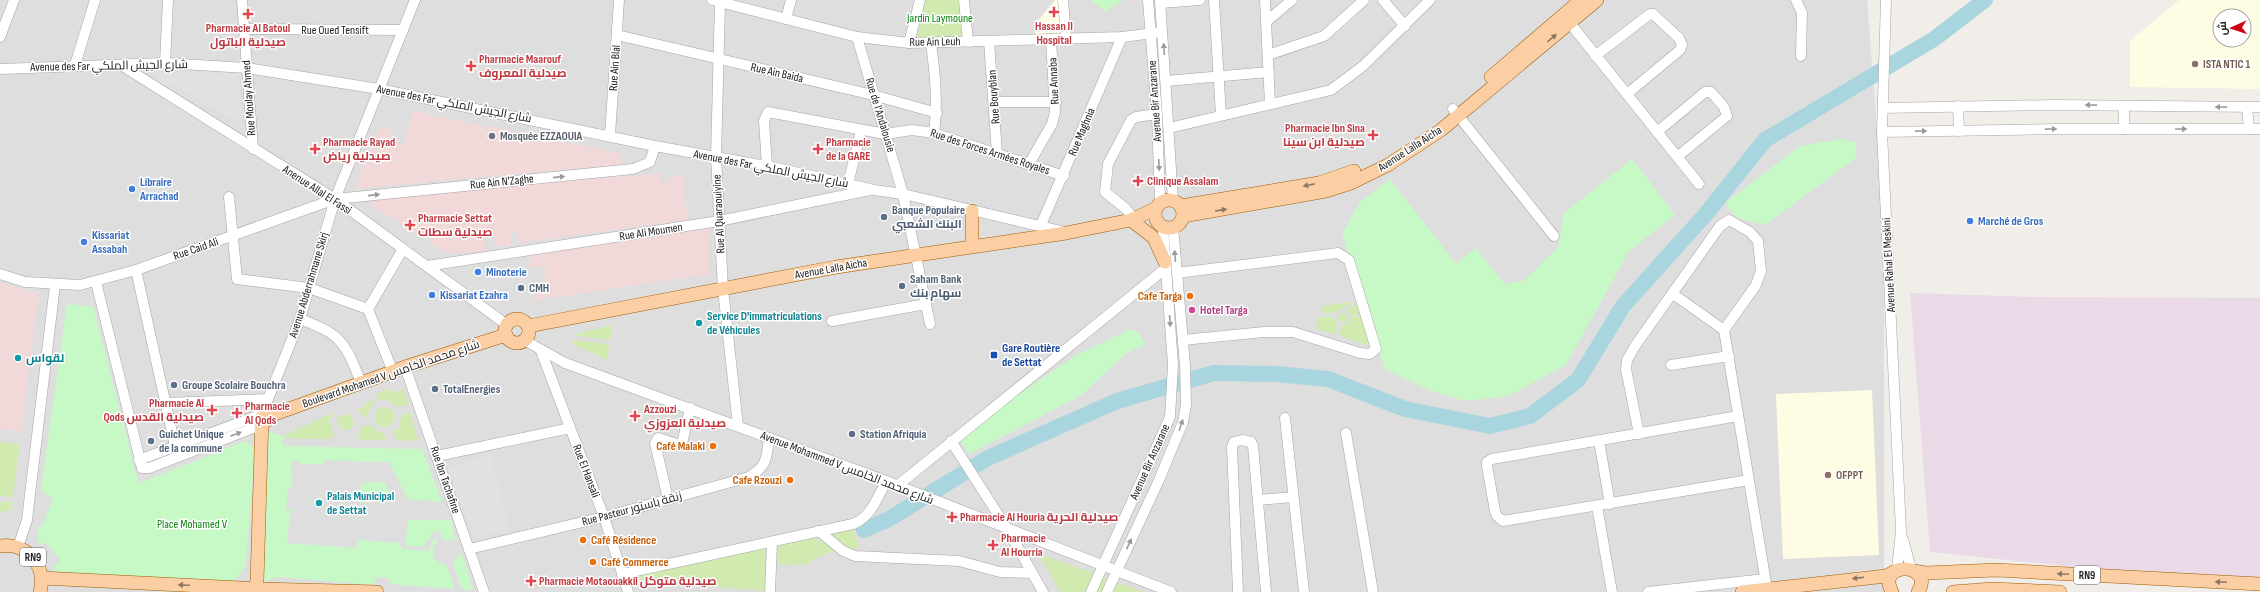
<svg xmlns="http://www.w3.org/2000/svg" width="2260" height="592" font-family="'Sofia Sans Condensed',Cairo,sans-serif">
<rect width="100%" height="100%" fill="#f1ede8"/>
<polygon fill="#dfdede" points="0,0 1867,0 1884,219 1884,592 0,592"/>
<g fill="#f1d8d9">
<polygon points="413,110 427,113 431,116 499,128 622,154 621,165 357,188 356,185 373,139 383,126 390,130 395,143 404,144"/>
<polygon points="660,173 661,183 670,182 670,176 684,175 687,220 519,243 517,231 510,233 512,244 497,247 493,234 485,235 486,251 446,254 429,242 432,238 425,234 421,237 369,203 371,198"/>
<polygon points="710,227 709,274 532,301 535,291 544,283 546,267 527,266 533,253"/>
<polygon points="0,281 6,284 39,293 21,431 0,429"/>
</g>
<polygon fill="#eadae8" points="1910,293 2034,297 2260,298 2260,586 1930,552"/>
<g fill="#fffce4" fill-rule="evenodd">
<polygon points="1055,0 1061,0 1064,35 1035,36 1036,23"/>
<path d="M2179,0h81v89l-130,-2v-46zM2220,16h24v24h-24z"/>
<polygon points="1872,390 1879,555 1783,559 1776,394"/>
</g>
<g fill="#d1eaaf">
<polygon points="925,0 959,0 963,35 917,38"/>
<polygon points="1355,301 1334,313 1320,312 1323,306"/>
<polygon points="1358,303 1362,314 1350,315 1347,310"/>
<circle cx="1343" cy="318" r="5"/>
<polygon points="1363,316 1370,346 1339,336 1341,326 1348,324 1350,317"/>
<polygon points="1318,317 1333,317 1337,324 1335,334 1316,329"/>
<polygon points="612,325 610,340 572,335 575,334"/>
<polygon points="575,340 609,344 608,360 570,343"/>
<polygon points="389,389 392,393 402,389 409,404 398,407 387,400 378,400 375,394"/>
<polygon points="371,400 373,400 374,403 365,418 358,410"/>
<circle cx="385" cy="417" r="10"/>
<polygon points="334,412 329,421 334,435 331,439 283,438 283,436"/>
<polygon points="410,412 418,441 396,440 393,432 398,428 402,415"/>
<circle cx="346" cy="422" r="8"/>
<polygon points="371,425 377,431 384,433 387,440 362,440 357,436 363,426"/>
<polygon points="0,442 20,444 13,497 0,496"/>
<polygon points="0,502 13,502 11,509 0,513"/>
<polygon points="853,529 859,548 852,549 826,536"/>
<polygon points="813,538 837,550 809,561 809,564 781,565 777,561 779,546 793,540"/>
<polygon points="766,547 767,591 648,582 640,580 641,574"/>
<polygon points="1038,553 1143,592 1060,592"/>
</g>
<g fill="#c7f9c7">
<polygon points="1090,0 1124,0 1105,11"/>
<polygon points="1842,139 1856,143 1856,158 1765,225 1737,218 1725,203 1800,146"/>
<polygon points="1632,159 1675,215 1629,251 1566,365 1508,396 1466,401 1434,392 1385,369 1342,234 1360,202 1390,179 1456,264 1476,248 1504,284 1524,281 1558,247 1564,213"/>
<polygon points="67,304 93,307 132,457 133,466 140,483 245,441 255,449 246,564 238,577 231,583 57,575 53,567 61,561 47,543 42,546 38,541 37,532 43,524 53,499 41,490"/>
<polygon points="1130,329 1139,333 1145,344 1127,353 1080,396 969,454 960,440 1008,402 1076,355"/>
<polygon points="265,431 283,436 283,446 422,449 442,502 408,499 389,462 325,460 323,464 300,464 300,461 291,461 292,489 288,489 286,510 291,510 287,543 357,548 358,540 399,543 403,549 428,551 435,538 437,542 433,548 433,556 439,563 447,566 455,589 389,584 389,578 376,577 374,585 280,577 262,582"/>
<polygon points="385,482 389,492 388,500 359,503 361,483"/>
<polygon points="408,520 451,520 455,540 443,540 439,530 433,533 423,547 405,545"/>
<polygon points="461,552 473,590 462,589 453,564"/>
</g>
<g fill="#e1e1e1">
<polygon points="153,72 238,74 243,120 231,122 231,119 180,87 161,83"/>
<polygon points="491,454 509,529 475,538 448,468"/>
</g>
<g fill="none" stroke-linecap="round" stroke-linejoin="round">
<polyline stroke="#a9d6de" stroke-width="16" points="864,530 889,519 988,458 1117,401 1214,373 1276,374 1328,379 1405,409 1490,426 1530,416 1578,380 1623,306 1706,214 1765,140 1934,39 1985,0"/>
<defs>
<g id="minor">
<polyline points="242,0 253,149"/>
<polyline points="712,0 857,37 909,43 1122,37 1162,32"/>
<polyline points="964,0 968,42"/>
<polyline points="1063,0 1066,38"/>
<polyline points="1148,0 1157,114 1160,202"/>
<polyline points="1160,0 1173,200"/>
<polyline points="1214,0 1221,115"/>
<polyline points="1265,0 1270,104"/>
<polyline points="1383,0 1405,26"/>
<polyline points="1796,0 1802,13 1801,56"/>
<polyline points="1886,0 1882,132 1901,531 1897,570"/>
<polyline points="720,2 716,157 723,289 738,426"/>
<polyline points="1161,3 1200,0"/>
<polyline points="1565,17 1699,184"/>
<polyline points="786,19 791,0"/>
<polyline points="1267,21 1292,0"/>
<polyline points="243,29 403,30"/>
<polyline points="617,35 873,95 937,113"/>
<polyline points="0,37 14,0"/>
<polyline points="857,37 903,194 930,324"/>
<polyline points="989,41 997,154"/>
<polyline points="909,43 920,0"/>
<path d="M931,43c4,30 7,60 3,90"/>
<polyline points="1268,55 1324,36 1364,0"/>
<polyline points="1595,56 1650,14 1653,14 1679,38 1682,45 1680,50 1627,94"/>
<polyline points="165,63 168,0"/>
<polyline points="75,65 95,0"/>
<polyline points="121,65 335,199 507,325"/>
<polyline points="0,69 165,63 247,68 379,89 655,146 767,166 874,190 903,194 1065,232"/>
<polyline points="1166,81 1269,72"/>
<polyline points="995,102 1056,102"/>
<polyline points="1958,106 1959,131"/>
<polyline points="2124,106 2124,129"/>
<polyline points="2247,107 2249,129"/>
<polyline points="1883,108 2054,105 2260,107"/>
<polyline points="1453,109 1554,236"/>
<polyline points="1169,128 1331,90 1363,66 1430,0"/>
<polyline points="1657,132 1705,92 1711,92 1724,107 1727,116 1677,157"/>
<polyline points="1882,132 2056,129 2260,129"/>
<polyline points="610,135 619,0"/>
<polyline points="1029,164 1052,124 1055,112 1051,39"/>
<polyline points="767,166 764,121 768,112 885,134 912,130 934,133 1064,176"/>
<polyline points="848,184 861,131"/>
<polyline points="229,197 237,279 309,288 368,309 393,372"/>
<polyline points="1134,219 1125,208 1105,192 1108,164 1131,120 1136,117 1157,114"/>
<polyline points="1041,225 1122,37"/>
<polyline points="427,266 719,221 870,190"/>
<polyline points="136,270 175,446"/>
<polyline points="1177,273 1338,253 1349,260 1376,349 1370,354 1360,353 1293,332 1264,332 1183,340"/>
<polyline points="0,274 25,282 80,285 136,270 335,199 633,169 650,162 655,146"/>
<polyline points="96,282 142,468 149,468 261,425"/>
<polyline points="1673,294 1724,330 1767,589"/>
<polyline points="368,309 403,249"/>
<path d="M300,319c42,16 45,23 61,64"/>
<polyline points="832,321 926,304"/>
<polyline points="524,340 565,363 886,481 1171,592"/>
<polyline points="541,351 604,517 628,592"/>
<polyline points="1671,365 1729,356"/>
<polyline points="405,367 484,592"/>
<polyline points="165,403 268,399"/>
<polyline points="1738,416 1492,459 1487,462 1487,466 1495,511 1497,516 1503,521 1749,480"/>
<polyline points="1285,418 1304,592"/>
<polyline points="1346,433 1373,592"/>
<polyline points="1639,434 1626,369 1627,360 1635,346 1720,226 1729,220 1750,232 1758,241 1761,271 1756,285 1724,330"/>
<polyline points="951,441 1008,530 1043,592"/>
<polyline points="1599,441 1610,504"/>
<polyline points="437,456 570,428"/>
<polyline points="139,460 262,414 300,319 335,199 415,0"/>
<polyline points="897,486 1166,268"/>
<polyline points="668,499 655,443 658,438 680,445 682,444 690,408"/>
<polyline points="1259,500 1293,497"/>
<polyline points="1597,506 1612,592"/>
<polyline points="819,531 843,551 855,556 959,561 1000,572 1032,573"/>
<polyline points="1903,539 1911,569"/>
<polyline points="18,547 27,520 55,285"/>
<path d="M469,549l135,-32 145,-40c19,-12 17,-18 20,-39"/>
<path d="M622,574l231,-50c18,-7 25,-27 33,-43"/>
<polyline points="770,592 772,543"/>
<polyline points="1091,592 1170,417 1173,365 1163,227"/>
<polyline points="1107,592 1159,480 1183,422 1186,405 1185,365 1173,227"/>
<polyline points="1238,592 1232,447 1234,442 1242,440 1251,442 1253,446 1266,592"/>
<polyline points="1648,592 1765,579"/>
</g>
<g id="major">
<polyline points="1491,77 1581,0"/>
<circle cx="1169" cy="214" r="14"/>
<polyline points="1181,206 1319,183 1354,171"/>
<polyline points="972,211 972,246"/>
<polyline points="1183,216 1326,191 1351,183 1388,165 1441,130 1597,0"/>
<polyline points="1131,220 1154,238 1165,262"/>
<circle cx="517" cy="331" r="12"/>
<polyline points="528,326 836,267 1066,233 1131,220 1155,209"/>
<polyline points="261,425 275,414 405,367 506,335"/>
<path d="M0,546c27,-4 47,20 40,46"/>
<polyline points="1914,571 1926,573 1996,570 2260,584"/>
<polyline points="42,578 262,589 377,592"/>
<polyline points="253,592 257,581 262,417"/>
<polyline points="1742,592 1886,576 1896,571"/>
<path d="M1892,592c-17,-32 44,-29 26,0"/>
<polyline points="1953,592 1992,589 2060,592"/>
</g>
</defs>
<use href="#minor" stroke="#a5a5a5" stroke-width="11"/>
<use href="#major" stroke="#9c5d02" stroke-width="14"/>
<use href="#minor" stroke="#fff" stroke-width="10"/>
<use href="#major" stroke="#fbcea4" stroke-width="13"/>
</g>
<defs><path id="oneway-solid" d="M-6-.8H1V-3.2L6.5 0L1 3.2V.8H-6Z"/></defs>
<g fill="#8e7862">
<use href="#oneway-solid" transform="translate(1552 38) rotate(-40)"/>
<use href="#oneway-solid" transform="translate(1309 185) rotate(169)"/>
<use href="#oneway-solid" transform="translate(1221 210) rotate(-9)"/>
<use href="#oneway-solid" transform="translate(2063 574) rotate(-178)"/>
<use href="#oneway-solid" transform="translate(1858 578) rotate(173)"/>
<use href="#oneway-solid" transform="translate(2221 582) rotate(-177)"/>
<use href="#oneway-solid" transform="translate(184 585) rotate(-177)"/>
</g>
<g fill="#9b9b9b">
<use href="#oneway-solid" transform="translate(1164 49) rotate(-94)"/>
<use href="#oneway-solid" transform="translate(2091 105) rotate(-179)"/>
<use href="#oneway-solid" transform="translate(2221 107) rotate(-179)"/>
<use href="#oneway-solid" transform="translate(2051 129) rotate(-1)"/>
<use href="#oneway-solid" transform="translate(2181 129)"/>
<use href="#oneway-solid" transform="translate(1921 131) rotate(-1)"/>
<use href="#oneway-solid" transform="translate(1159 165) rotate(88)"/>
<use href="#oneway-solid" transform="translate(559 177) rotate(-6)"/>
<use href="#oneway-solid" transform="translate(374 195) rotate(-6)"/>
<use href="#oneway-solid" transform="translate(1175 256) rotate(-95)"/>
<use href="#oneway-solid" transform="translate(1170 321) rotate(86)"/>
<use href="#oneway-solid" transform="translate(1181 425) rotate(-71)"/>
<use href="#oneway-solid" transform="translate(236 434) rotate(-21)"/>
<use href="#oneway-solid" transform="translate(1129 544) rotate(-65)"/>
</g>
<g fill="#e0444e" stroke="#fff" stroke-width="1.5">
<path d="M1052 6h4v4h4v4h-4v4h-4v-4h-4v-4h4z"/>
<path d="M246 8h4v4h4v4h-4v4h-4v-4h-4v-4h4z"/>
<path d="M469 60h4v4h4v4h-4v4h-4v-4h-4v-4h4z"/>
<path d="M1371 129h4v4h4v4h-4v4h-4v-4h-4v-4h4z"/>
<path d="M313 143h4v4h4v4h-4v4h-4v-4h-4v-4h4z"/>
<path d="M816 143h4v4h4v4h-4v4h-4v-4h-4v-4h4z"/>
<path d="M1136 175h4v4h4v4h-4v4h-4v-4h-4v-4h4z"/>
<path d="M408 219h4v4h4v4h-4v4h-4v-4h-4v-4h4z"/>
<path d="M210 404h4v4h4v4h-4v4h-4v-4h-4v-4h4z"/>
<path d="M235 407h4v4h4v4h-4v4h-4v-4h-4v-4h4z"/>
<path d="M633 410h4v4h4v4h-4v4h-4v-4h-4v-4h4z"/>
<path d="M950 511h4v4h4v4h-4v4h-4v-4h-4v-4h4z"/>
<path d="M991 539h4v4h4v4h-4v4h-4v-4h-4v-4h4z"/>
<path d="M529 575h4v4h4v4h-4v4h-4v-4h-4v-4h4z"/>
</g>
<g fill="#8d6e63" stroke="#fff" stroke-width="1.5">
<circle cx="2195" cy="64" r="4"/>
<circle cx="1828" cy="475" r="4"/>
</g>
<circle fill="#6b7280" stroke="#fff" stroke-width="1.5" cx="492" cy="136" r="4"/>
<g fill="#3f7fe0" stroke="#fff" stroke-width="1.5">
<circle cx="132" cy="189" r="4"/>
<circle cx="1970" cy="221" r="4"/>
<circle cx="84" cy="242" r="4"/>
<circle cx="478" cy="272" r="4"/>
<circle cx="432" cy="295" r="4"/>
</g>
<g fill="#5c6f8a" stroke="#fff" stroke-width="1.5">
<circle cx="884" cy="217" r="4"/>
<circle cx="902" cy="286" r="4"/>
<circle cx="521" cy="288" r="4"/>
<circle cx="174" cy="385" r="4"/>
<circle cx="435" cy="389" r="4"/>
<circle cx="852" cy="434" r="4"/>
<circle cx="151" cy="441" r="4"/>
</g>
<g fill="#e8710a" stroke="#fff" stroke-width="1.5">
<circle cx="1190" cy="296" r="4"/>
<circle cx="713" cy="446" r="4"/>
<circle cx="790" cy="480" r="4"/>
<circle cx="583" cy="540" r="4"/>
<circle cx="593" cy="562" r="4"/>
</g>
<circle fill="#d1479c" stroke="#fff" stroke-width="1.5" cx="1192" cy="310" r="4"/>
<g fill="#0f9aa8" stroke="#fff" stroke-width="1.5">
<circle cx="699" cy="323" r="4"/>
<circle cx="18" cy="358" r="4"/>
<circle cx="319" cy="503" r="4"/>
</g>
<rect fill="#1a4fb4" stroke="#fff" stroke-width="1.5" x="990" y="351" width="8" height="8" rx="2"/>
<g text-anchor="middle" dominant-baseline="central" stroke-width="3" stroke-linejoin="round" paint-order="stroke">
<g fill="#fff" stroke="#646464" stroke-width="1">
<rect x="20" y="548" width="26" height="18" rx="3"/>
<rect x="2074" y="566" width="26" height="18" rx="3"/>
</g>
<g font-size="11" font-weight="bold" fill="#212121">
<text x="33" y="557">RN9</text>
<text x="2087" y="575">RN9</text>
</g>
<g font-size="12" fill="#0e810e" stroke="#fff">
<text x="940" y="18">Jardin Laymoune</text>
<text x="192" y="524">Place Mohamed V</text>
</g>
<g font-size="12" font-weight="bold" fill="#be3a42" stroke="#fff" text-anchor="start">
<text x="1054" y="26" text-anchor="middle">Hassan II<tspan x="1054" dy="14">Hospital</tspan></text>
<text x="248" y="28" text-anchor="middle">Pharmacie Al Batoul<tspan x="248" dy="14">صيدلية الباتول</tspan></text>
<text x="479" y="59">Pharmacie Maarouf<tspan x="479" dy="14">صيدلية المعروف</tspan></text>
<text x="1365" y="128" text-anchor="end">Pharmacie Ibn Sina<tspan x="1365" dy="14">صيدلية ابن سينا</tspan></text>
<text x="323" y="142">Pharmacie Rayad<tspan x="323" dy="14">صيدلية رياض</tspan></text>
<text x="826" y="142">Pharmacie<tspan x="826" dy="14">de la GARE</tspan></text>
<text x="1147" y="181">Clinique Assalam</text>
<text x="418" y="218">Pharmacie Settat<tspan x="418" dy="14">صيدلية سطات</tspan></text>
<text x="204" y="403" text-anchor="end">Pharmacie Al<tspan x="204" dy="14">Qods صيدلية القدس</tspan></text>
<text x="245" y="406">Pharmacie<tspan x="245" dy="14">Al Qods</tspan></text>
<text x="644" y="409">Azzouzi<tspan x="644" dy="14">صيدلية العزوزي</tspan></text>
<text x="960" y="517">Pharmacie Al Houria صيدلية الحرية</text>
<text x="1001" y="538">Pharmacie<tspan x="1001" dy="14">Al Hourria</tspan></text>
<text x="539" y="581">Pharmacie Motaouakkil صيدلية متوكل</text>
</g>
<g font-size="12" fill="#212121" stroke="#fff">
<text x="335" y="30">Rue Oued Tensift</text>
<text transform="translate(935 42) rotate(-1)">Rue Ain Leuh</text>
<text transform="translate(109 66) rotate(-1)">Avenue des Far شارع الجيش الملكي</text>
<text transform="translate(615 68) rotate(-86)">Rue Ain Blal</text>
<text transform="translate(777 73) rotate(13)">Rue Ain Baida</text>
<text transform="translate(1054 81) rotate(-93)">Rue Annaba</text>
<text transform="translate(994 97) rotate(-94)">Rue Bouyblan</text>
<text transform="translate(249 98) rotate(-94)">Rue Moulay Ahmed</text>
<text transform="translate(1155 101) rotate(-94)">Avenue Bir Anzarane</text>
<text transform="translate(454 104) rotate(11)">Avenue des Far شارع الجيش الملكي</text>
<text transform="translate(880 115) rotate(73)">Rue de l'Andalousie</text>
<text transform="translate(1082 132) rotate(-67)">Rue Maghnia</text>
<text transform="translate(1410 149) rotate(-33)">Avenue Lalla Aicha</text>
<text transform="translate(990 152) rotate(18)">Rue des Forces Armées Royales</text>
<text transform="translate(771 169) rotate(11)">Avenue des Far شارع الجيش الملكي</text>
<text transform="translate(502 182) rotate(-6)">Rue Ain N'Zaghe</text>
<text transform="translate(317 190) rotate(33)">Anenue Allal El Fassi</text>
<text transform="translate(719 214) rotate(-93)">Rue Al Quaraouiyine</text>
<text transform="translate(651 232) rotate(-9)">Rue Ali Moumen</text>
<text transform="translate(196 249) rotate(-19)">Rue Caid Ali</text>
<text transform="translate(1889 265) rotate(-93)">Avenue Rahal El Meskini</text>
<text transform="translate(831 269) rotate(-10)">Avenue Lalla Aicha</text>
<text transform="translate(309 285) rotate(-73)">Avenue Abderrahmane Skirj</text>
<text transform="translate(391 374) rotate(-19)">Boulevard Mohamed V شارع محمد الخامس</text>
<text transform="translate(1150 462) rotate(-66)">Avenue Bir Anzarane</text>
<text transform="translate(847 468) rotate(21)">Avenue Mohammed V شارع محمد الخامس</text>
<text transform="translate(586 471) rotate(69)">Rue El Hansali</text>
<text transform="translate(445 480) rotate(71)">Rue Ibn Tachafine</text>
<text transform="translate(632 509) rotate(-15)">Rue Pasteur زنقة باستور</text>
</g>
<g font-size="12" font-weight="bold" fill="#785e54" stroke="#fff" text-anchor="start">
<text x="2203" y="64">ISTA NTIC 1</text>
<text x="1836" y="475">OFPPT</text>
</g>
<g font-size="12" font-weight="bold" fill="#5b616d" stroke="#fff" text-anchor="start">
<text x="500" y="136">Mosquée EZZAOUIA</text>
</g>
<g font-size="12" font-weight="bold" fill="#366cbe" stroke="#fff" text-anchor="start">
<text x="140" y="182">Libraire<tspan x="140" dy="14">Arrachad</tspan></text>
<text x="1978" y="221">Marché de Gros</text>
<text x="92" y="235">Kissariat<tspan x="92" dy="14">Assabah</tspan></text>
<text x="486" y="272">Minoterie</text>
<text x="440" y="295">Kissariat Ezahra</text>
</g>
<g font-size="12" font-weight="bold" fill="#4e5e75" stroke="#fff" text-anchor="start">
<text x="892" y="210">Banque Populaire<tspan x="892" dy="14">البنك الشعبي</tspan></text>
<text x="910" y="279">Saham Bank<tspan x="910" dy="14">سهام بنك</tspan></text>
<text x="529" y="288">CMH</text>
<text x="182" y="385">Groupe Scolaire Bouchra</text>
<text x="443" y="389">TotalEnergies</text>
<text x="159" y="434">Guichet Unique<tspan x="159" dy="14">de la commune</tspan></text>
<text x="860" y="434">Station Afriquia</text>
</g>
<g font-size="12" font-weight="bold" fill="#c56008" stroke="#fff" text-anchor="end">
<text x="1182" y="296">Cafe Targa</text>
<text x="705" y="446">Café Malaki</text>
<text x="782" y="480">Cafe Rzouzi</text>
<text x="591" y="540" text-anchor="start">Café Résidence</text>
<text x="601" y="562" text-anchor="start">Café Commerce</text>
</g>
<g font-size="12" font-weight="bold" fill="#b23c85" stroke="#fff" text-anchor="start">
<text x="1200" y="310">Hotel Targa</text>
</g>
<g font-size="12" font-weight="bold" fill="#0d838f" stroke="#fff" text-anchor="start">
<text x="707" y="316">Service D'immatriculations<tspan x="707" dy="14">de Véhicules</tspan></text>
<text x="26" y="358">لقواس</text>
<text x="327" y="496">Palais Municipal<tspan x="327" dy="14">de Settat</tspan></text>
</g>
<g font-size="12" font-weight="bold" fill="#164399" stroke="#fff" text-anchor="start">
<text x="1002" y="348">Gare Routière<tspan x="1002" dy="14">de Settat</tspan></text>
</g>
</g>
<g transform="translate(2232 28) rotate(267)"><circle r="19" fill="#ffffff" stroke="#a6a6a6"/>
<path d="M0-3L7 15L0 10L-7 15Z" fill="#cf0314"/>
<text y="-6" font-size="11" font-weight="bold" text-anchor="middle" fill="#212121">ش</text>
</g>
</svg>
